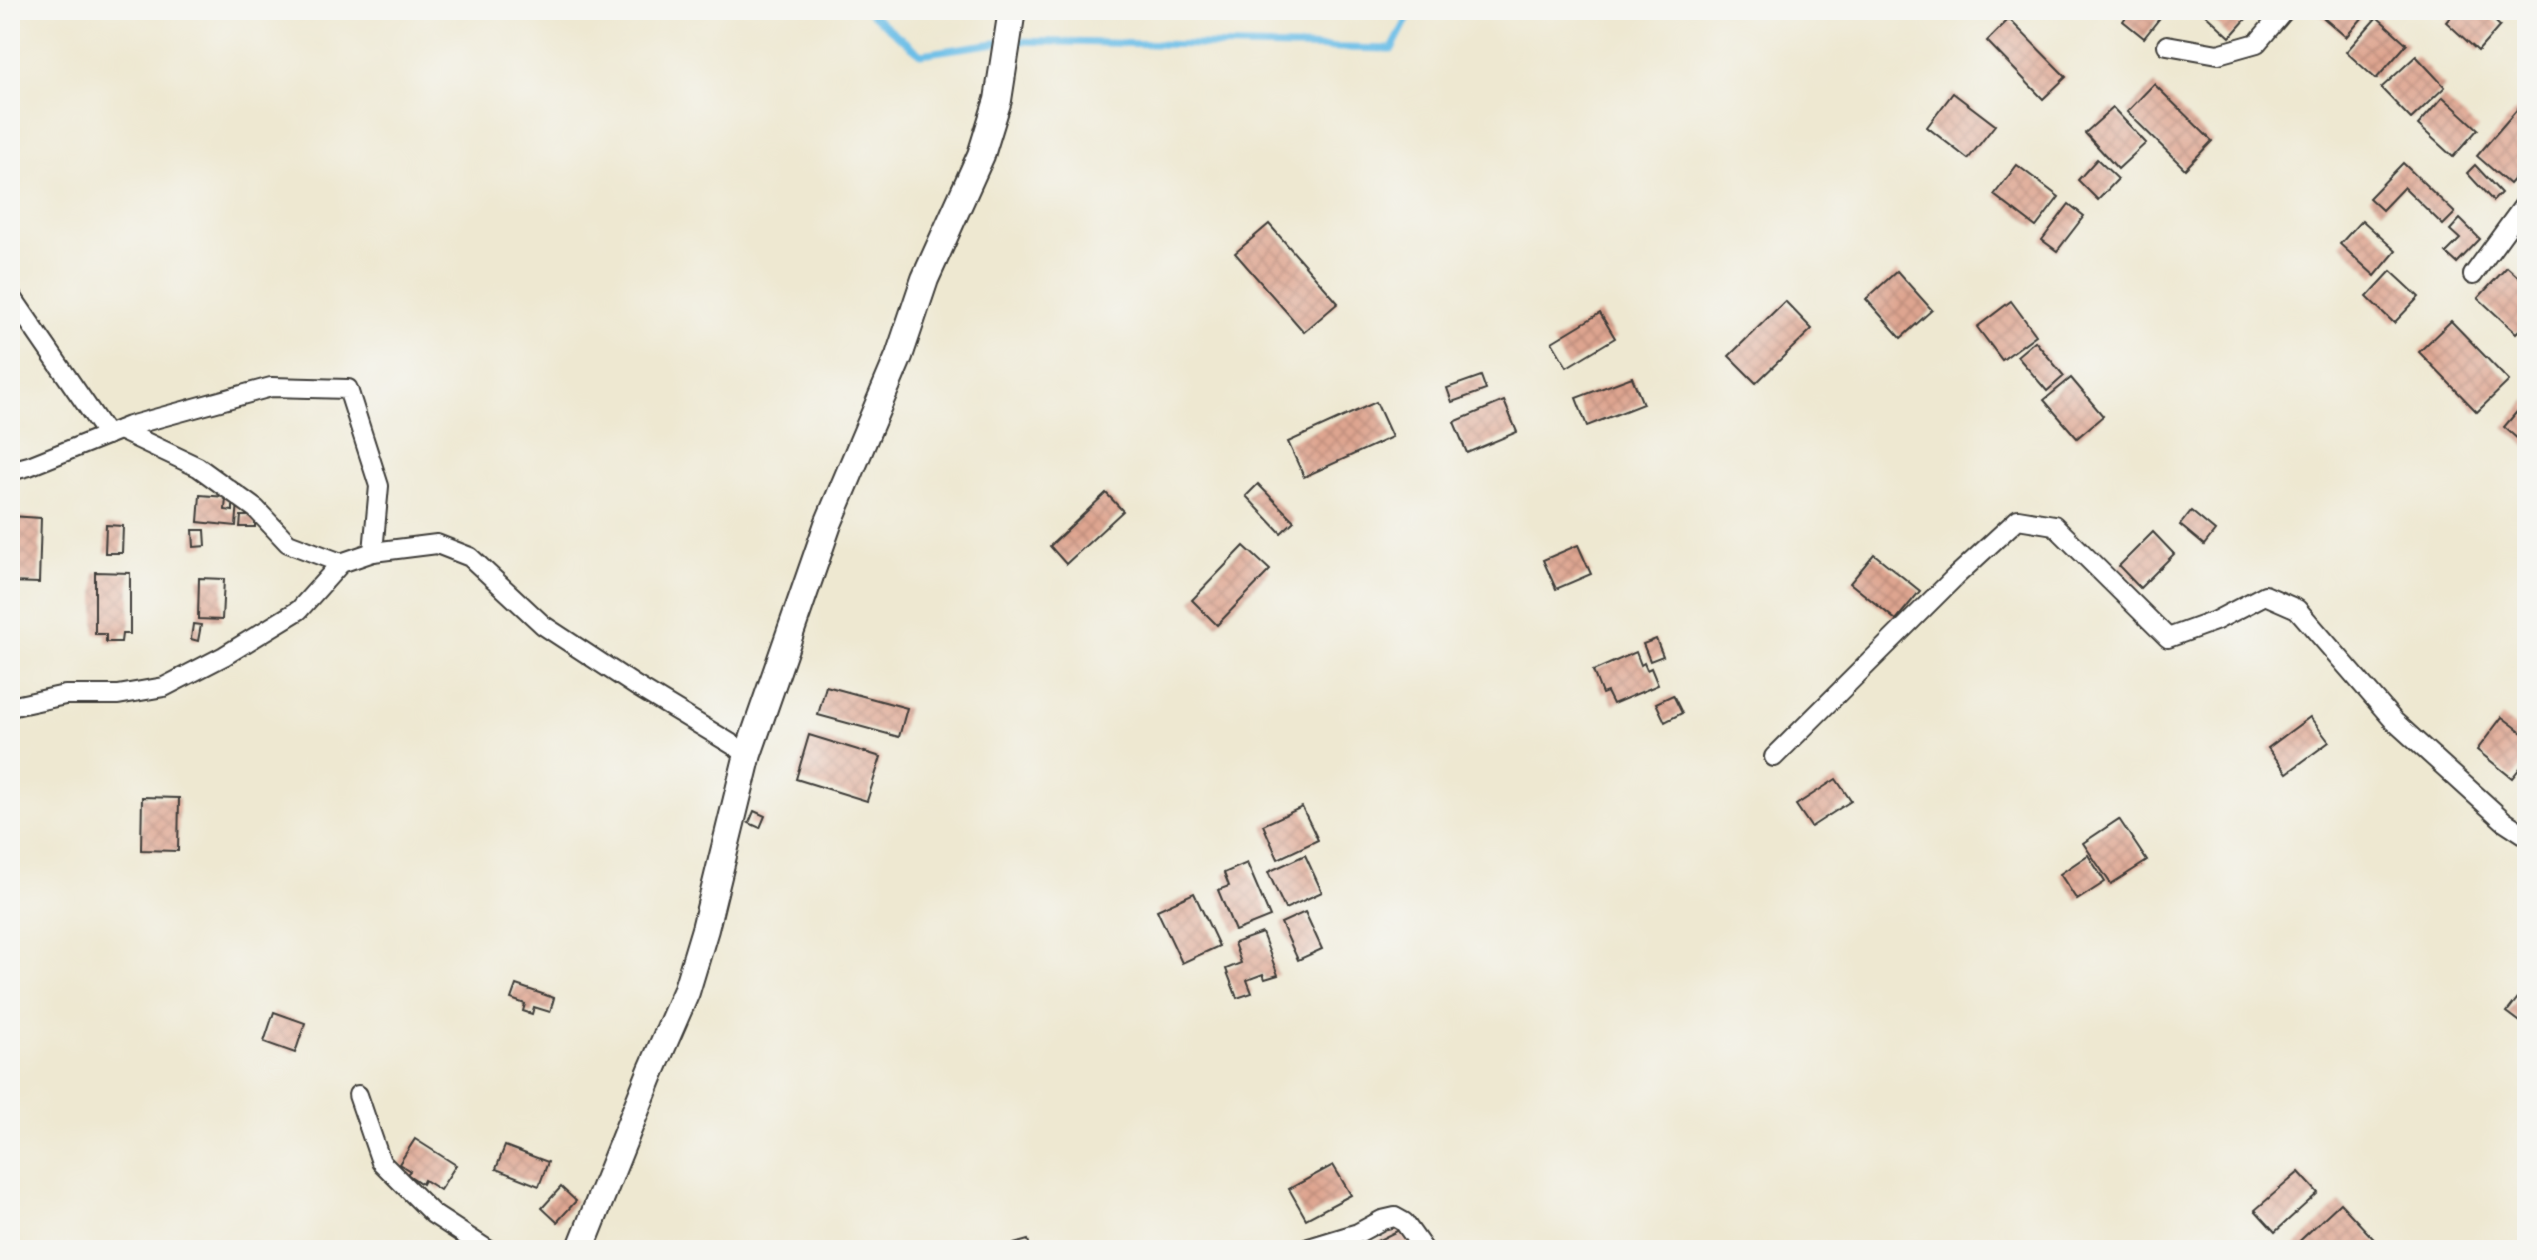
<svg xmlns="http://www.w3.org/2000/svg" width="2537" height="1260" font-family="Itim,sans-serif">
<defs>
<pattern id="building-cross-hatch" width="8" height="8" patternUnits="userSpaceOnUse" patternTransform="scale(2)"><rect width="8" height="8" fill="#dea590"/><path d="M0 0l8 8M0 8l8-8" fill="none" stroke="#be8d7c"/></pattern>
</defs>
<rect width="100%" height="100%" fill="#f6f6f2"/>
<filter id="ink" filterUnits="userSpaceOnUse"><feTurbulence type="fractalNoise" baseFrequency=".0125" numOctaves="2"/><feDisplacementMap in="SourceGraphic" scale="16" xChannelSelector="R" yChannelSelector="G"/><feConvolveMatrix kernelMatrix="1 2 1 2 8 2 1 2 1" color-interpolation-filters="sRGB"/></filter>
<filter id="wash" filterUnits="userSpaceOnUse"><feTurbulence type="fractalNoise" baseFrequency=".006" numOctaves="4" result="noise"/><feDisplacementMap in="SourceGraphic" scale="32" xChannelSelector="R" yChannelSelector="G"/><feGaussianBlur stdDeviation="1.8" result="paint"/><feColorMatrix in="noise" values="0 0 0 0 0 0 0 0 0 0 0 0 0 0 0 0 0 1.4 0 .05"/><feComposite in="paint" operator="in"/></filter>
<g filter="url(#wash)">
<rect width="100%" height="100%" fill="#eee8d1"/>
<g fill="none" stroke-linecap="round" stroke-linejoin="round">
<g stroke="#6bbee7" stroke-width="7">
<polyline points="866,10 921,54 1002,42"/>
<polyline points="1014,41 1392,49 1412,10"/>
</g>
</g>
<g id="blocks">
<g fill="url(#building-cross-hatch)">
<polygon points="2131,10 2166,10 2144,38 2123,21"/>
<polygon points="2201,10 2254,10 2230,37"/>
<polygon points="2320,10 2369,10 2346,37 2318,13"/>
<polygon points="2456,10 2483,10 2500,26 2478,51 2446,22"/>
<polygon points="2377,17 2407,44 2376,79 2346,52"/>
<polygon points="2009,19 2066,77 2043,99 1987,41"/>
<polygon points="2416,56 2445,87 2411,119 2381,88"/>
<polygon points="2154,84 2212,141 2185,169 2127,112"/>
<polygon points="1953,93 1995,125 1968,159 1927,127"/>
<polygon points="2443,97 2478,129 2453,157 2418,125"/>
<polygon points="2527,98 2527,164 2509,184 2477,156"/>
<polygon points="2113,108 2146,143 2118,169 2085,133"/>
<polygon points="2097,159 2118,179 2098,200 2078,180"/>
<polygon points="2403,163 2455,213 2443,225 2404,187 2382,210 2369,198"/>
<polygon points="2017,165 2059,197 2036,227 1994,195"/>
<polygon points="2475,165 2501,193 2493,201 2467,173"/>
<polygon points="2069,204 2084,216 2057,251 2042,240"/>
<polygon points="2460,219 2480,239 2457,263 2446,253 2460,239 2450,230"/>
<polygon points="2362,220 2396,251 2375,276 2340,244"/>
<polygon points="1269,224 1338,303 1304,332 1235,253"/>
<polygon points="2507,267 2527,285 2527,322 2516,333 2478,298"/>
<polygon points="1897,271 1932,310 1901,338 1866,299"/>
<polygon points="2391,271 2419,297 2394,323 2367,297"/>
<polygon points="1785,301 1812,329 1756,383 1729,356"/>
<polygon points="2011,301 2036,335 2002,360 1977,327"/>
<polygon points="1600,313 1615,338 1567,367 1552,342"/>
<polygon points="2451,321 2509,381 2477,412 2419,352"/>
<polygon points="2035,341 2064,376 2047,391 2017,356"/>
<polygon points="1481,376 1486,390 1452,402 1447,388"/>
<polygon points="1632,377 1643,404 1587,426 1576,398"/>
<polygon points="2071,378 2103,416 2077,438 2044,400"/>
<polygon points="2527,400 2527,447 2504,427"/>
<polygon points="1504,401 1517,432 1467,453 1454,422"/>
<polygon points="1376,402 1392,437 1304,477 1288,442"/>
<polygon points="1258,484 1294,521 1281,533 1246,496"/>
<polygon points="1106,493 1123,511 1066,564 1050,546"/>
<polygon points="200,495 226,497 225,510 233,511 233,500 238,501 236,526 198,522"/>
<polygon points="2191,511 2215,531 2204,545 2180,525"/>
<polygon points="10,516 41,518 39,583 10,582"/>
<polygon points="241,516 255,516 255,527 240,527"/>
<polygon points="106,525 123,526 122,553 105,553"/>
<polygon points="193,530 205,530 206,546 194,547"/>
<polygon points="2153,532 2174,554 2140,588 2119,566"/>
<polygon points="1578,545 1591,574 1556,589 1543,560"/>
<polygon points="1244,546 1270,570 1217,625 1192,600"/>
<polygon points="1874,554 1920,591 1896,620 1850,583"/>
<polygon points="95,572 130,573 130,634 122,634 121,642 106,642 106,634 95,634"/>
<polygon points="199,578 224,579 222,620 198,619"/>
<polygon points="193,624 201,625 198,641 191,639"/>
<polygon points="1656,639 1663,656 1650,661 1643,644"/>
<polygon points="1636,652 1641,665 1644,663 1647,670 1651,668 1658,685 1613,704 1607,692 1602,694 1593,671"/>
<polygon points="826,686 907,708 899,737 818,715"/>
<polygon points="1673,695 1682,713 1665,722 1656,703"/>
<polygon points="2310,717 2329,742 2287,773 2268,748"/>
<polygon points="2502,717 2527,736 2527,759 2512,778 2477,750"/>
<polygon points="809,735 881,757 867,801 796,779"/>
<polygon points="1836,779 1851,801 1811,827 1796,805"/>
<polygon points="142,797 179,798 178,851 141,850"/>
<polygon points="1302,807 1318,840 1278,859 1263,825"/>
<polygon points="754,811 765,816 760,828 749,823"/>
<polygon points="2119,819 2147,861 2111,884 2083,843"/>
<polygon points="1305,855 1322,892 1285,909 1268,872"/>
<polygon points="2088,855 2105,882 2077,900 2060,874"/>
<polygon points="1247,863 1270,917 1235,931 1218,890 1229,886 1224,873"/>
<polygon points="1194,893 1219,946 1182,963 1157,910"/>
<polygon points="1305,912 1322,949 1298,960 1281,923"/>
<polygon points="1262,933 1278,975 1265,979 1263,974 1247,980 1252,993 1237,998 1226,969 1241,963 1234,943"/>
<polygon points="516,985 554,998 550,1012 534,1007 532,1014 523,1011 525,1004 511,999"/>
<polygon points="2527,986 2527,1027 2507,1012"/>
<polygon points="274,1012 305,1023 295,1053 264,1042"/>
<polygon points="415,1139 456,1165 440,1190 424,1180 422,1184 407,1174 410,1171 399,1164"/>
<polygon points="505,1146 548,1162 539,1186 496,1169"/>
<polygon points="1333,1165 1351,1195 1306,1219 1289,1189"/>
<polygon points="2299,1172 2318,1193 2275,1232 2255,1210"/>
<polygon points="561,1187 576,1201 557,1222 542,1208"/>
<polygon points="2340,1203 2384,1250 2290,1250"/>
<polygon points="1403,1228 1418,1250 1382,1250 1377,1241"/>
<polygon points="1028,1240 1031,1250 996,1250 996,1249"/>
</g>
</g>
</g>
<g filter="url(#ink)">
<use href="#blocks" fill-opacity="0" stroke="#3c3b37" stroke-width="2"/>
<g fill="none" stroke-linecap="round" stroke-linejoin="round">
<defs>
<g id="street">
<polyline points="2167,45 2218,54 2257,43 2285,10"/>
<polyline points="2473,275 2527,201"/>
<polyline points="10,294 107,435"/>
<polyline points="120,430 198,467 256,509 288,543 341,563"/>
<polyline points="10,471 29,466 129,426 271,387 348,389 379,486 373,552"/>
<polyline points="10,707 65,695 118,695 164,687 224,656 299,610 341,563 373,552 437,544 470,557 543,625 636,686 748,754"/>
<polyline points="1774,757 1955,577 2018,519 2054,525 2168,638 2215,621 2265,595 2297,609 2394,721 2504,821 2527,836"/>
<polyline points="358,1095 381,1162 433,1214 488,1250"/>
<polyline points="1302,1250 1358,1233 1382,1220 1395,1217 1404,1222 1424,1250"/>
</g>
<polyline id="secondary" points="580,1250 651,1072 686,992 705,929 748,754 828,524 899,356 925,279 981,155 998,100 1012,10"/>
</defs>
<use href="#street" stroke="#3c3b37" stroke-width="22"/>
<use href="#secondary" stroke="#3c3b37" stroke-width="30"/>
<use href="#street" stroke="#fff" stroke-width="18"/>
<use href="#secondary" stroke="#fff" stroke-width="26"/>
</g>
</g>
<rect width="2537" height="1260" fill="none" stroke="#f6f6f2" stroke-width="40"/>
</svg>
